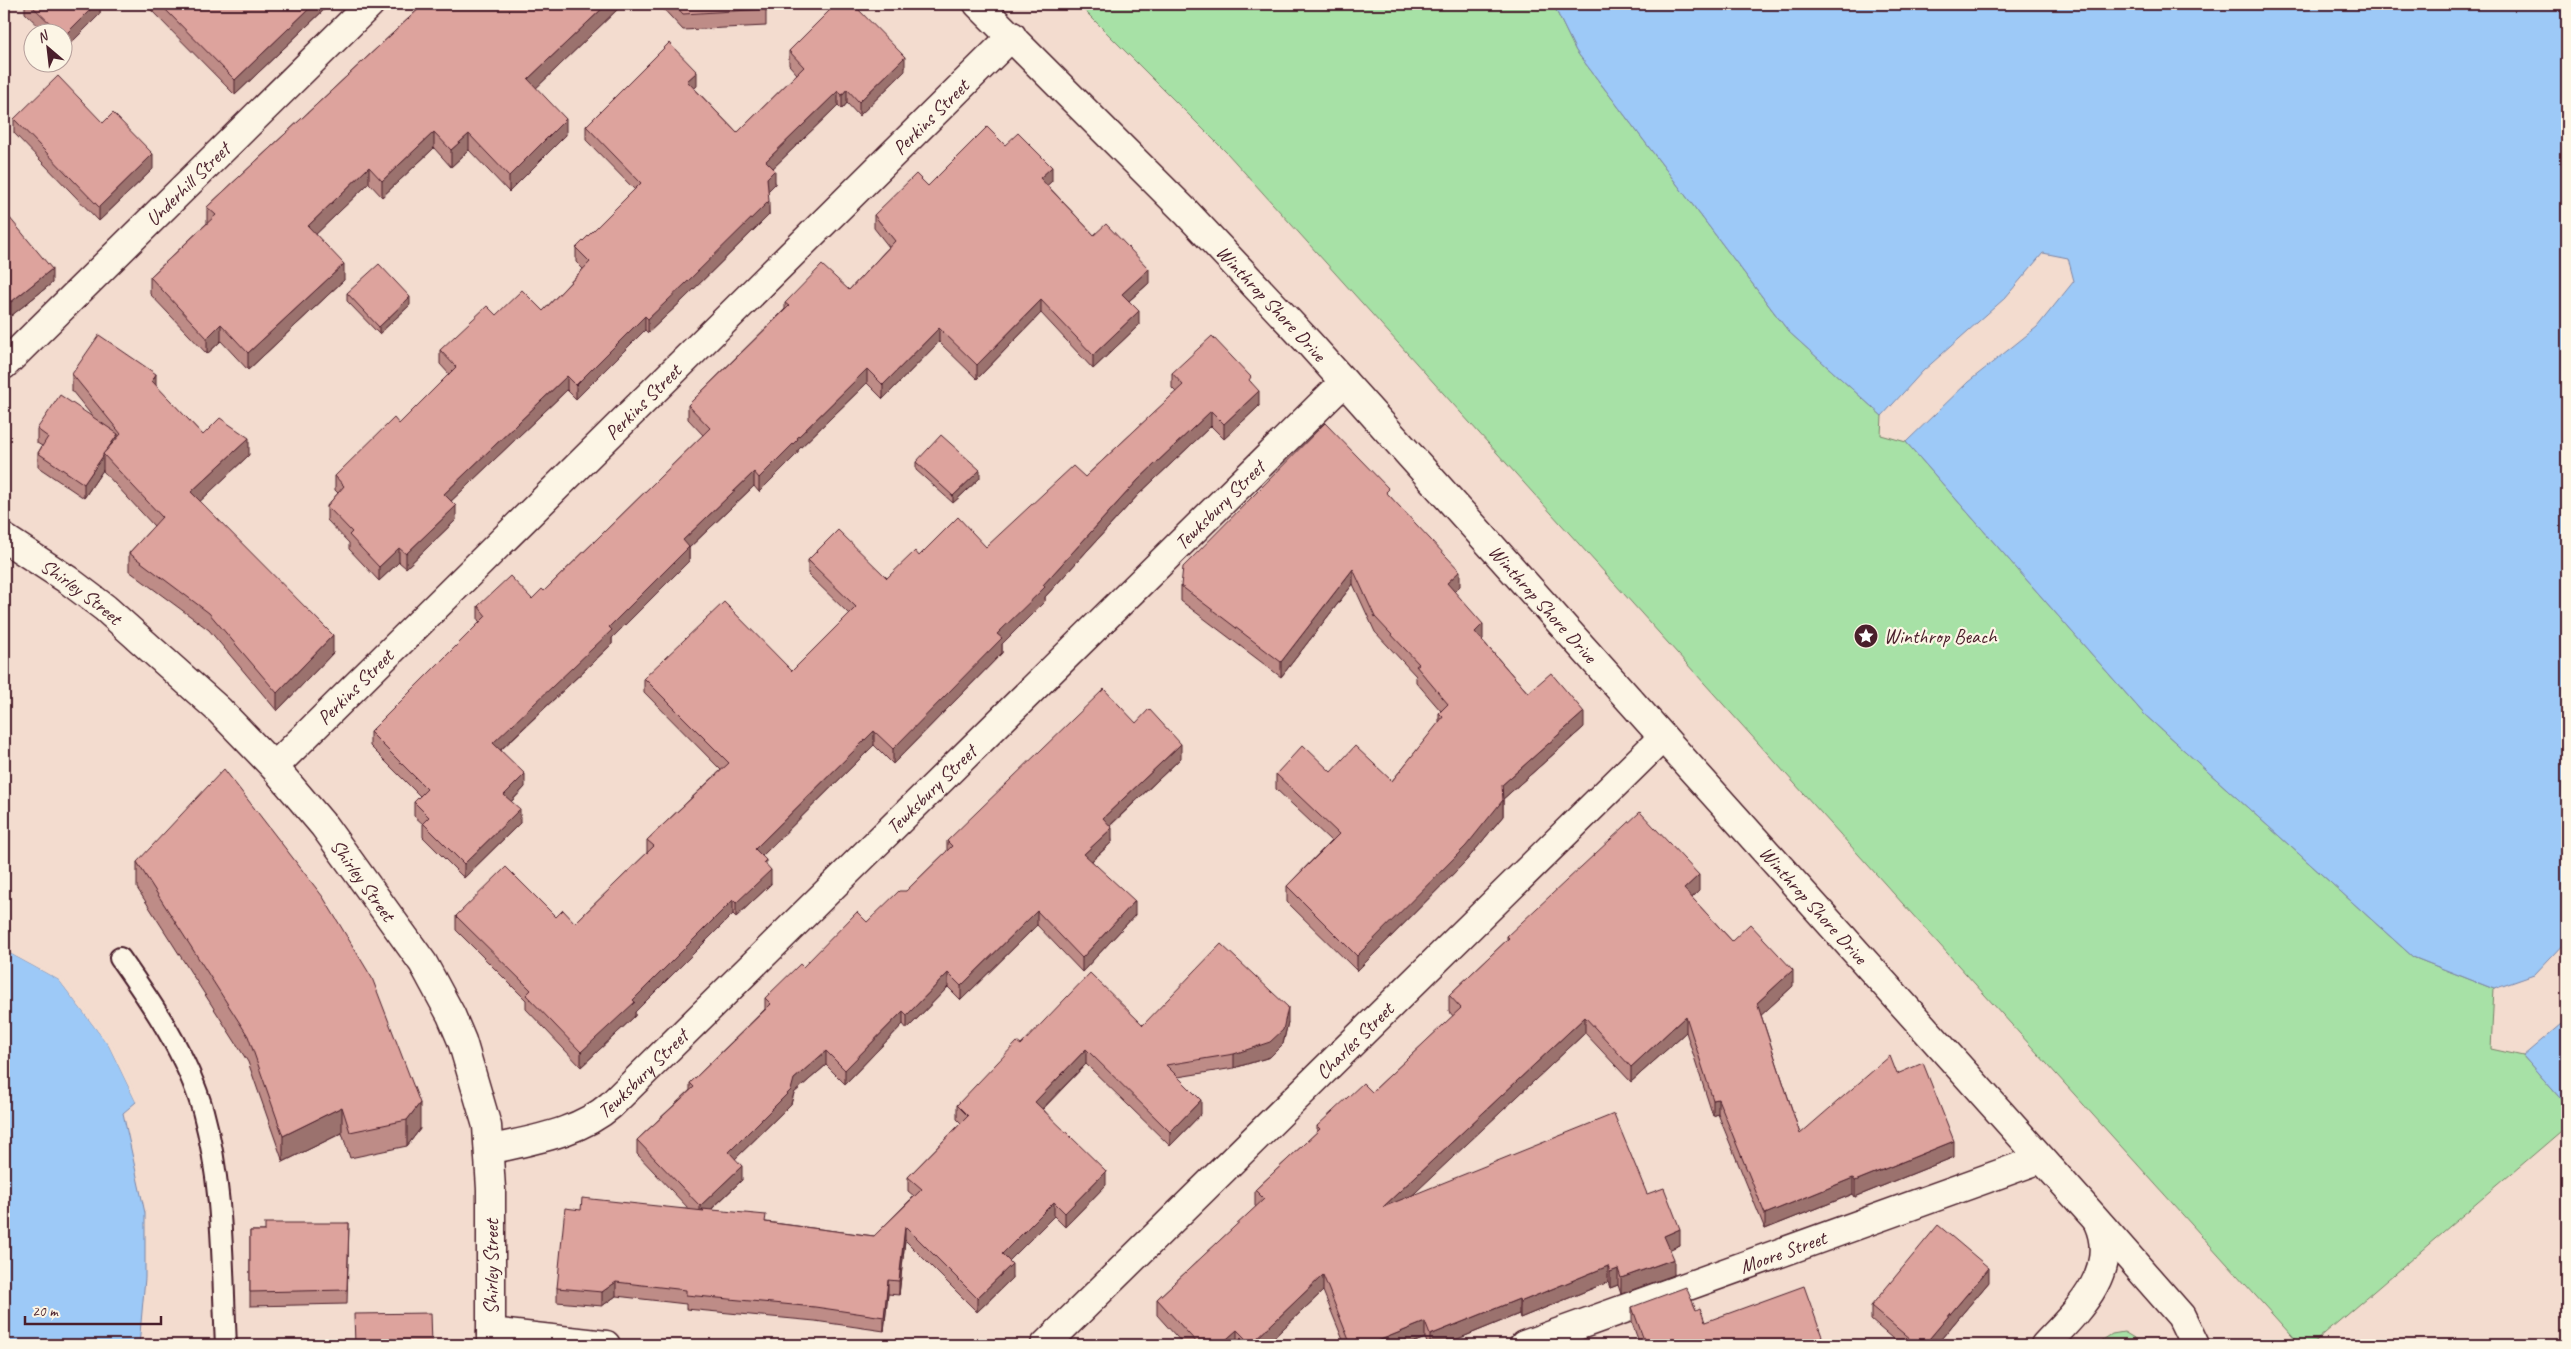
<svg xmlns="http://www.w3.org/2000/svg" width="2571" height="1349" font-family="Caveat,sans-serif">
<rect width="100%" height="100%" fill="#f3dccf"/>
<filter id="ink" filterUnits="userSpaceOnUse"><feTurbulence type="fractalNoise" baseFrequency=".02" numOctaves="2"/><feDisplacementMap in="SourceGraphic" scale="10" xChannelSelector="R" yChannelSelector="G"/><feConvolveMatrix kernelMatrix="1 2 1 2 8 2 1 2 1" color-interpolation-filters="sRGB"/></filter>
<g filter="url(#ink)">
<g fill="#a7e1a6" stroke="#788068">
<polygon points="1078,4 1553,4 1576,51 1789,332 1882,416 1881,435 1906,442 2144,714 2413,957 2494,989 2491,1049 2523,1056 2567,1106 2567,1126 2311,1345 2300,1345 1227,153"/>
<polygon points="2124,1332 2146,1345 2095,1345 2112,1334"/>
</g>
<g fill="#9dc9f7" stroke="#7c85a5">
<polygon points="1553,4 2567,4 2567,940 2534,975 2494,989 2413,957 2144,714 1906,442 1968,382 2037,327 2074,281 2068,258 2043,253 2005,298 1923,371 1882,416 1789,332 1576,51"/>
<polygon points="4,950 59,980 109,1046 136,1102 123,1113 145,1213 145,1278 139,1345 4,1345"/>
<polygon points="2567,1019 2567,1106 2523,1056"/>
</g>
<polygon fill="#f3dccf" points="4,948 61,978 111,1044 138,1100 136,1102 109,1046 59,980 4,950"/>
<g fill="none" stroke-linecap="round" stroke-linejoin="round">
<defs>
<path id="lane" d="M120,958c33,47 67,97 83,153 21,76 19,156 23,234"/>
<g id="street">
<path id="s1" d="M4,365l366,-361"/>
<path id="s2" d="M274,767l738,-731"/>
<path id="s3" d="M489,1150c41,-10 89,-16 122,-45l733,-723"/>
<polyline points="491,1332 606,1345"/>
<path id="s4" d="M1045,1345l618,-608"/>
<path id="s5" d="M1524,1345l517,-186"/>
</g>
<g id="secondary">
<path id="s6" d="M978,4l208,208 124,132 783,872 88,100 14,29"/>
<path id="s7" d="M4,538l64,42 37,28 114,102 55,57 50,59 99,137 28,52 11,26 25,85 4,63v156"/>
<path d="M2045,1345c31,-33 75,-73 53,-122"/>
</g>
</defs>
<use href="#lane" stroke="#4a1f2b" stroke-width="24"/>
<use href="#street" stroke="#4a1f2b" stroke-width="31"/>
<use href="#secondary" stroke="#4a1f2b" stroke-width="31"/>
<use href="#lane" stroke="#fcf5e5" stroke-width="20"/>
<use href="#street" stroke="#fcf5e5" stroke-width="28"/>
<use href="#secondary" stroke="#fcf5e5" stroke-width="28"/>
</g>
<g fill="#be8c87" stroke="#4a1f2b">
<polygon points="25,4 100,4 100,14 63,51 62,32 45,32 25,13"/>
<polygon points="145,4 330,4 235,95"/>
<polygon points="424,4 623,4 536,88 566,135 509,192 469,150 451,167 434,148 382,197 369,183 316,234 344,280 248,370 221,341 207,354 150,294 150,277 207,223 207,207"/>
<polygon points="659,4 766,4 766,26 683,30"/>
<polygon points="789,51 905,71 859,116 847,103 842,109 838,105 773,168 775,184 768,191 769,215 685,298 648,333 645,330 576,399 567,390 451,501 456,520 406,568 399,562 379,581 349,549 349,543 327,520 327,506 338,493 335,490 335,476 399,424 449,374 440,364 440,350 496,315 543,311 583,269 576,262 576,248 635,190 586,140 586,126 697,86 694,88 737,133 797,74 789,65"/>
<polygon points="14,119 153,169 99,221 14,133"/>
<polygon points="1005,145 1052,181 1047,185 1094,235 1149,283 1129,301 1139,325 1093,369 1041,313 977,379 939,342 883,399 867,383 798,450 798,453 759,492 754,486 689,548 689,561 612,638 612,644 501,750 525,787 511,802 520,823 464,878 423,837 423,824 414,816 414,802 420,796 370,746 370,732 480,622 478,620 478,606 532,599 544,591 703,435 688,419 688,405 785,309 785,303 849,290 889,247 874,228 874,215"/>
<polygon points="4,211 52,283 11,316 4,307"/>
<polygon points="347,293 410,305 379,334 347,301"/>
<polygon points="1172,373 1251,382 1259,406 1224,439 1211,426 1138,495 1045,597 1045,601 1002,644 1002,653 893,764 874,745 762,856 766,865 771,884 736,917 733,914 635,1012 635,1016 581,1067 526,1009 526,1000 456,930 456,916 556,917 575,923 647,853 647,840 721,770 644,692 644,678 792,671 849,614 808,574 808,560 887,578 919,556 986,547 1085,477 1176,392 1172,388"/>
<polygon points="72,374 156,386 203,435 249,455 200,501 333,653 277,711 209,630 129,571 129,553 154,526 103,471 103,470 84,498 38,467 38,453 42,446 37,443 37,429 93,417 72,391"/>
<polygon points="916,462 980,478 953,503 916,470"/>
<polygon points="1389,495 1460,586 1454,592 1483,639 1482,640 1528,693 1584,727 1503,799 1503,816 1466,861 1357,971 1287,902 1287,886 1331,841 1276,789 1276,774 1331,772 1392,781 1439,723 1439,713 1441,711 1416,682 1416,676 1375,632 1353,584 1281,677 1181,601 1181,586"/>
<polygon points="1136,723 1181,758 1110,826 1112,842 1092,861 1135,915 1082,972 1037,925 961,1000 948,987 907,1029 903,1024 845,1084 826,1065 794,1093 791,1104 735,1159 742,1180 711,1210 766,1222 874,1236 914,1196 908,1191 908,1177 961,1123 957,1119 957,1105 1021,1045 1143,1025 1288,1022 1283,1044 1270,1057 1234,1068 1178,1077 1201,1114 1170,1146 1086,1064 1043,1109 1106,1185 1065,1227 1054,1216 1009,1261 1012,1278 977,1312 905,1240 899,1295 888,1294 884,1331 815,1321 686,1309 686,1304 616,1296 602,1306 557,1302 557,1288 581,1210 689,1209 637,1154 637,1140 690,1090 690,1083 765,1009 765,998 803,967 867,922 906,891 947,851 947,841"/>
<polygon points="137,862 420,1129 407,1146 350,1158 342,1133 283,1162 248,1062 137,888"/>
<polygon points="1699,891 1692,898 1732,941 1793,986 1761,1015 1800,1134 1897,1074 1954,1157 1855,1197 1853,1194 1765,1229 1718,1114 1713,1116 1686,1032 1631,1082 1585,1033 1412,1195 1647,1194 1680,1245 1669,1249 1674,1275 1621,1294 1618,1285 1610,1288 1608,1282 1520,1318 1519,1314 1443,1345 1428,1345 1425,1338 1407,1345 1345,1345 1323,1291 1266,1345 1184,1345 1157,1315 1157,1299 1256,1207 1255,1206 1255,1190 1317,1132 1317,1126 1372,1092 1453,1016 1449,1011 1449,995 1507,940 1507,936"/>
<polygon points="349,1223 347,1304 250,1306 250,1231 265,1231"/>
<polygon points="1989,1282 1936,1345 1900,1345 1871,1320 1871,1306"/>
<polygon points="1632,1307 1696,1310 1705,1322 1639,1342 1632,1323"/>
</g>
<g fill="#9b726e" stroke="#4a1f2b">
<polygon points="96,4 100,4 100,14 63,51 63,37"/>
<polygon points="314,4 330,4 235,95 235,80"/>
<polygon points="607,4 623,4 528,96 528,79"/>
<polygon points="905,57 905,71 859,116 859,102"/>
<polygon points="697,72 697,86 687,95 687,81"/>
<polygon points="847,89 847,103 842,109 842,95"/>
<polygon points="838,91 838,105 766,175 766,161"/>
<polygon points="566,119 566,135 509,192 509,176"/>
<polygon points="434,132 434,148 382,197 382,181"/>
<polygon points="469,134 469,150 451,167 451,150"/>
<polygon points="153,154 153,169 99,221 99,207"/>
<polygon points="369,167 369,183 308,242 308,226"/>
<polygon points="1052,167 1052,181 1040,192 1040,178"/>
<polygon points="775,170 775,184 767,192 767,178"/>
<polygon points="769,201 769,215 685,298 648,333 648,319"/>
<polygon points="344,264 344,280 248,370 248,353"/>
<polygon points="52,269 52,283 11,316 11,302"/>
<polygon points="1149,269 1149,283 1122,307 1122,294"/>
<polygon points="410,297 410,305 379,334 379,327"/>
<polygon points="1041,300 1041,313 977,379 977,365"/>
<polygon points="1139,311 1139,325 1093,369 1093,355"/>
<polygon points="645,316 645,330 576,399 576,385"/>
<polygon points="221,324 221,341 207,354 207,338"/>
<polygon points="939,328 939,342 883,399 883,385"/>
<polygon points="867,369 867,383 798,450 798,453 759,492 759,478 797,438"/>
<polygon points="156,374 156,392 152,381"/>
<polygon points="567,376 567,390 444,508 444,494"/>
<polygon points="1259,391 1259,406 1224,439 1224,424"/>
<polygon points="1211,411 1211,426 1138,495 1045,597 1045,601 1002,644 1002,653 893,764 893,749 997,634 1043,585 1138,480"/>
<polygon points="118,434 118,448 103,455"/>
<polygon points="249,438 249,455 191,510 191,492"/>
<polygon points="103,456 103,470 84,498 84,484"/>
<polygon points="980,470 980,478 953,503 953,496"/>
<polygon points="754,472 754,486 689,548 689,561 612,638 612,644 493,757 493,743 609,627 683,540"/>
<polygon points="456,506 456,520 406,568 406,554"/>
<polygon points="399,548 399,562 379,581 379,567"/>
<polygon points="1353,569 1353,584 1281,677 1281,662"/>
<polygon points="1460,571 1460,586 1447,599 1447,583"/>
<polygon points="1483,624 1483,639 1475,647 1475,632"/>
<polygon points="333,635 333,653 277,711 277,693"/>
<polygon points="1584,712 1584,727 1502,800 1502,785"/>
<polygon points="874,731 874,745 755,863 755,849"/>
<polygon points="1181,744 1181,758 1103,832 1103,818"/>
<polygon points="525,774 525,787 504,809 504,795"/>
<polygon points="1503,800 1503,816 1466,861 1357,971 1357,956"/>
<polygon points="520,809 520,823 464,878 464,864"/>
<polygon points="1112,828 1112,842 1084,868 1084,854"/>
<polygon points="766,860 766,874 771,870 771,884 736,917 736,903 764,862"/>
<polygon points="1699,875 1699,891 1684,905 1684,889"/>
<polygon points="733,900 733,914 635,1012 635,1016 581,1067 581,1052"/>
<polygon points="1135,901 1135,915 1082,972 1082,958"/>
<polygon points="1037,911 1037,925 961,1000 961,986"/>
<polygon points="1793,970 1793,986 1757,1019 1757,1003"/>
<polygon points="948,973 948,987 907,1029 907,1015"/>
<polygon points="1288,1007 1288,1022 1283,1044 1270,1057 1234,1068 1234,1054"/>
<polygon points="903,1011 903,1024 845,1084 845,1070"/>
<polygon points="1686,1016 1686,1032 1631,1082 1631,1067"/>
<polygon points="1585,1017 1585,1033 1383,1223 1383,1207"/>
<polygon points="1086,1049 1086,1064 1035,1116 1035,1102"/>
<polygon points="826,1051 826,1065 794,1093 791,1104 729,1165 729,1152 794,1079"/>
<polygon points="1718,1099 1718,1114 1713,1116 1713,1100"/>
<polygon points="1201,1100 1201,1114 1170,1146 1170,1132"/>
<polygon points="420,1103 420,1129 407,1146 407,1120"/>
<polygon points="342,1107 342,1133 283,1162 283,1136"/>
<polygon points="1954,1141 1954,1157 1855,1197 1855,1181"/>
<polygon points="742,1166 742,1180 704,1216 704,1211 702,1209 702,1218 700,1220 700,1206"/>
<polygon points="1106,1171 1106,1185 1065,1227 1065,1213"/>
<polygon points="1853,1178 1853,1194 1765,1229 1765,1214"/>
<polygon points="1054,1202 1054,1216 1002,1268 1002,1254"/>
<polygon points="905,1226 905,1240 899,1295 899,1281"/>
<polygon points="1680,1229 1680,1245 1664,1252 1664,1236"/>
<polygon points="1674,1259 1674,1275 1621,1294 1621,1278"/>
<polygon points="1012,1264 1012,1278 977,1312 977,1298"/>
<polygon points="1608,1266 1608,1282 1520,1318 1520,1302"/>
<polygon points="1989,1268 1989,1282 1936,1345 1924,1345"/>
<polygon points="1618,1269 1618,1285 1610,1288 1610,1272"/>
<polygon points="1323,1275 1323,1291 1266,1345 1251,1345 1251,1344"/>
<polygon points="888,1280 888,1294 884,1331 884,1317"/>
<polygon points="616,1282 616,1296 602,1306 602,1292"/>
<polygon points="1519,1299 1519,1314 1443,1345 1430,1345 1430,1335"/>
<polygon points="1425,1322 1425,1338 1407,1345 1368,1345"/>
<polygon points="1237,1330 1237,1345 1220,1345"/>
</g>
<g fill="#dda39d" stroke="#4a1f2b">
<polygon points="30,4 96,4 63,37 62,32 59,32"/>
<polygon points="160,4 314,4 235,80"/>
<polygon points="424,4 607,4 528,79 566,119 509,176 469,134 451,150 434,132 382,181 369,167 308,226 344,264 248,353 221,324 207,338 150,277 216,215 207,207"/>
<polygon points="674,4 766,4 766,9 683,14"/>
<polygon points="836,4 853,4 905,57 859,102 847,89 842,95 838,91 766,161 775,170 767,178 769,201 685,284 648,319 645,316 576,385 567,376 444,494 456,506 406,554 399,548 379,567 349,535 352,532 327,506 344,486 335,476 394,418 399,424 456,367 440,350 487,306 496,315 522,290 543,311 590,262 576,248 641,183 586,126 669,43 697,72 687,81 737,133 804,67 789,51"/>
<polygon points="58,76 103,123 113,113 153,154 99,207 14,119"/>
<polygon points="987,127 1005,145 1018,133 1052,167 1040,178 1094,235 1106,224 1149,269 1122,294 1139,311 1093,355 1041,300 977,365 939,328 883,385 867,369 797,438 798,439 759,478 754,472 683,540 689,547 609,627 612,630 493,743 525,774 504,795 520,809 464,864 423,823 429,817 414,802 427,789 370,732 486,616 478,606 510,576 532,599 542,589 544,591 710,428 688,405 789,306 785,303 822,265 849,290 895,241 874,215 916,174 928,186"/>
<polygon points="4,211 52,269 11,302 4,293"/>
<polygon points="379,264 410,297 379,327 347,293"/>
<polygon points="99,335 156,374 152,381 203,435 220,418 249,438 191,492 333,635 277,693 209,613 129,553 162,517 103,454 121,434 72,374"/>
<polygon points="1212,336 1251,377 1249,380 1259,391 1224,424 1211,411 1138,480 1043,585 1045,587 997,634 1002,638 893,749 874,731 755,849 766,860 764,862 771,870 736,903 733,900 633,1000 635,1002 581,1052 526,995 531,990 456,916 506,867 556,917 563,910 575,923 654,846 647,840 729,763 644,678 724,602 792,671 856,607 808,560 838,530 887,578 915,551 919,556 958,517 986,547 1073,466 1085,477 1183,385 1172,373"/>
<polygon points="60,395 118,434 108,448 103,454 103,456 84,484 38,453 48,437 37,429"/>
<polygon points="1325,423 1389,489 1386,492 1460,571 1447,583 1483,624 1475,632 1528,693 1551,673 1584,712 1502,785 1503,800 1466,846 1357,956 1287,886 1339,834 1276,774 1303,745 1331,772 1355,746 1392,781 1443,717 1439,713 1448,704 1416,666 1419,664 1375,617 1353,569 1281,662 1181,586 1183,567"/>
<polygon points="941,435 980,470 953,496 916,462"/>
<polygon points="1104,689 1136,723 1149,709 1181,744 1103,818 1112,828 1084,854 1135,901 1082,958 1037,911 961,986 948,973 907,1015 903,1011 845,1070 826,1051 794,1079 791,1090 729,1152 742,1166 700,1206 637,1140 694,1087 690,1083 771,1004 765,998 800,964 803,967 857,912 867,922 899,891 906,891 952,846 947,841"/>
<polygon points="224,769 323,897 372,978 420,1103 407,1120 350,1132 342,1107 283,1136 248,1036 137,862"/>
<polygon points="1640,812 1699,875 1684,889 1732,941 1750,924 1793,970 1757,1003 1800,1134 1890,1056 1897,1074 1923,1063 1954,1141 1855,1181 1853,1178 1765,1214 1718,1099 1713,1100 1686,1016 1631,1067 1585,1017 1383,1207 1614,1114 1647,1194 1664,1188 1680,1229 1664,1236 1674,1259 1621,1278 1618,1269 1610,1272 1608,1266 1520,1302 1519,1299 1430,1335 1425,1322 1368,1345 1351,1345 1323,1275 1251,1344 1237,1330 1220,1345 1199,1345 1157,1299 1264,1199 1255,1190 1320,1129 1317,1126 1363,1083 1372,1092 1461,1008 1449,995 1509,938 1507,936"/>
<polygon points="1221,944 1288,1007 1283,1030 1270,1042 1234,1054 1166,1065 1201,1100 1170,1132 1086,1049 1035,1102 1106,1171 1065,1213 1054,1202 1002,1254 1012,1264 977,1298 905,1226 899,1281 888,1280 884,1317 815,1307 686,1295 686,1290 616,1282 602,1292 557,1288 565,1208 581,1210 582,1198 704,1211 702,1209 766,1215 765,1222 874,1236 922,1189 908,1177 968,1116 957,1105 1017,1042 1021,1045 1090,973 1143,1025"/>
<polygon points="265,1223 349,1223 347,1290 250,1292 250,1231 265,1231"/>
<polygon points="1938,1225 1989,1268 1924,1345 1917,1345 1871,1306"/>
<polygon points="1804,1286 1825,1345 1631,1345 1644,1340 1632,1307 1686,1287 1696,1310 1700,1308 1705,1322"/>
<polygon points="431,1313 432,1345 355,1345 354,1314"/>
</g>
</g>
<defs>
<symbol id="sight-disc" viewBox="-11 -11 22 22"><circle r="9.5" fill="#4a1f2b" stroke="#fcf5e5"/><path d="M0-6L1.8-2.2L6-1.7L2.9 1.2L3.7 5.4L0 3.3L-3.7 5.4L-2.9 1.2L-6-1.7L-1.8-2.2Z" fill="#fff"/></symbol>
</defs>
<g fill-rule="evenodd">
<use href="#sight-disc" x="1852" y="622" width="28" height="28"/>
</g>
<g text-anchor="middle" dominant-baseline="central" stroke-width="4.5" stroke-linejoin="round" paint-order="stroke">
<g font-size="20" fill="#4a1f2b" stroke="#fcf5e5">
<text stroke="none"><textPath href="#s2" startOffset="924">Perkins Street</textPath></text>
<text stroke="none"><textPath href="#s1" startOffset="258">Underhill Street</textPath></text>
<text stroke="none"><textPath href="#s6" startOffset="419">Winthrop Shore Drive</textPath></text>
<text stroke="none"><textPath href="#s2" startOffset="519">Perkins Street</textPath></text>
<text stroke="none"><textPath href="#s3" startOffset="986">Tewksbury Street</textPath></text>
<text stroke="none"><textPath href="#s7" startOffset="94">Shirley Street</textPath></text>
<text stroke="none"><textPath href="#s6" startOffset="824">Winthrop Shore Drive</textPath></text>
<text stroke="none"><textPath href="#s2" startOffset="114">Perkins Street</textPath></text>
<text stroke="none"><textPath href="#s3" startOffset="581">Tewksbury Street</textPath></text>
<text stroke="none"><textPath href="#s7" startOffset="499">Shirley Street</textPath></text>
<text stroke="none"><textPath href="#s6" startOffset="1229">Winthrop Shore Drive</textPath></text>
<text stroke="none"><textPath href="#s4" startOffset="434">Charles Street</textPath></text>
<text stroke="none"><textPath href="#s3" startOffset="176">Tewksbury Street</textPath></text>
<text stroke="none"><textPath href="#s5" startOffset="275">Moore Street</textPath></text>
<text transform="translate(491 1267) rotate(-90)">Shirley Street</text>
</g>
<g font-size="20" fill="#4a1f2b" stroke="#fcf5e5" text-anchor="start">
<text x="1884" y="636">Winthrop Beach</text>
</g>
</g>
<rect width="2571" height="1349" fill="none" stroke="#fcf5e5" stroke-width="20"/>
<rect x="10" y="10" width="2551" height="1329" fill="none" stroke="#4a1f2b" stroke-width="2" filter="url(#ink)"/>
<g transform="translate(48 48) rotate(332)"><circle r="24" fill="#fcf5e5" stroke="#b59f9b"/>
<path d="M0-4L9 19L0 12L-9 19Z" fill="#4a1f2b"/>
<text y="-8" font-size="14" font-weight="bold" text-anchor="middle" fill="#4a1f2b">N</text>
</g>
<path d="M25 1316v8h136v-8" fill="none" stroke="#4a1f2b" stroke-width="2.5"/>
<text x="32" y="1316" font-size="15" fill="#4a1f2b" stroke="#fcf5e5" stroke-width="4" paint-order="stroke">20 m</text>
</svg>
